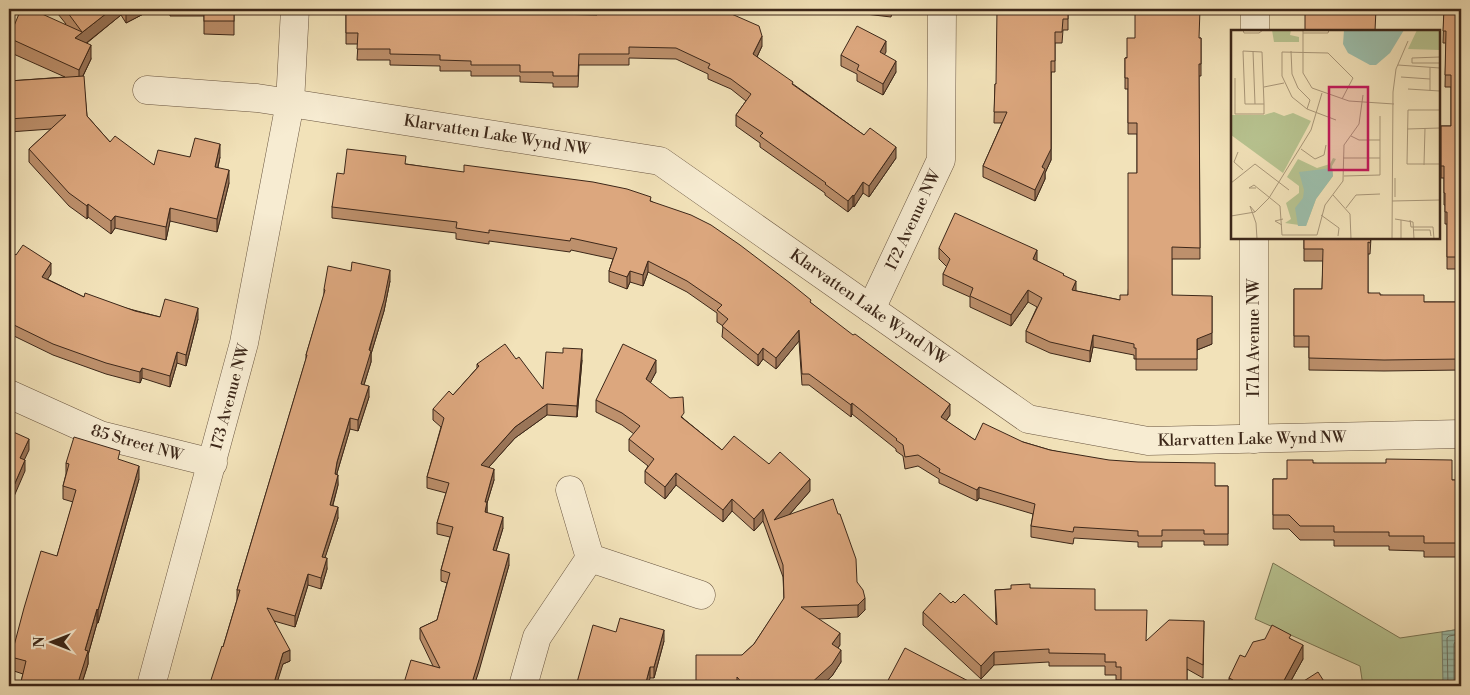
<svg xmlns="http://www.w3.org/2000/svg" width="1470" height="695" font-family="'Libre Bodoni',serif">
<defs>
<pattern id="water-rules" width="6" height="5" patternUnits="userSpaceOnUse" patternTransform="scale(1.25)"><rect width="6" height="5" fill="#9cbeab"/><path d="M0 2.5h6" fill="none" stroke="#809a8a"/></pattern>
</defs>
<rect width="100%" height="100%" fill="#f2e2b9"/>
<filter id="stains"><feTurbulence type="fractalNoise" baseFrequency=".004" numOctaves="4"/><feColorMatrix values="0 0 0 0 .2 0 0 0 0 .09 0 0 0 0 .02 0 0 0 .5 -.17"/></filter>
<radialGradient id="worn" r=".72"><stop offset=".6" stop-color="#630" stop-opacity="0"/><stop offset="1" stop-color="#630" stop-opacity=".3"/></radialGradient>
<polygon fill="#b8c491" stroke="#7a7655" points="1273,563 1400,638 1461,629 1461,686 1363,686 1360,666 1255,619"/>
<polygon fill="url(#water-rules)" stroke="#768271" points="1461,629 1461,686 1443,686 1442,632"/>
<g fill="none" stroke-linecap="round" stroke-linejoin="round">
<g stroke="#6c7262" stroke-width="1">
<polyline points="1448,686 1447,638 1449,636 1461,634"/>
<polyline points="1454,686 1454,644 1455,642 1461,641"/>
</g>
<defs>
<g id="minor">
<polyline points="1255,31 1255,9"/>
<polyline points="147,90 257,98 290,103 660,161 1028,419 1148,441 1461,434"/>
<polyline points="871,309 941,160 942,9"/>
<polyline points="9,394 100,435 213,463"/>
<polyline points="1254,439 1254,238"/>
<polyline points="570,490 590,558 701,595"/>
<polyline points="151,686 244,343 290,103 295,9"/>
<polyline points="523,686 537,637 590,558"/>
</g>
</defs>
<use href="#minor" stroke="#6a5641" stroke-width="29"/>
<use href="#minor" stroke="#f7ecd2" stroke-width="28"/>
</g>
<g fill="#bd906c" stroke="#3c2719">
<polygon points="54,9 153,9 126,23 121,15 87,43 91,59 83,76 87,116 110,142 154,165 190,157 220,157 218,167 229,183 217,232 170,221 166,240 115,228 111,234 88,217 87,219 69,206 29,162 29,149 51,129 9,132 9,81 65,77 9,52 9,37 66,24"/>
<polygon points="170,9 243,9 243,13 234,13 234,35 204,34 204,16 170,16"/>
<polygon points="346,9 597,15 730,9 730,13 762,46 757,57 793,84 896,158 869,197 863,193 854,207 853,206 848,212 825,195 825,193 760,147 760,143 736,126 736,115 746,101 731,89 708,79 708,74 676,59 629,58 629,65 579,65 578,87 553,87 553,83 520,82 520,76 471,76 471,71 440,71 440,66 390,65 390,60 357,60 358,44 346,44"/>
<polygon points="840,9 893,9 891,17 840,11"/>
<polygon points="1068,9 1068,30 1063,30 1062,43 1055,43 1055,72 1051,72 1051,160 1045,173 1045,179 1035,201 983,177 983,166 1002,123 994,123 995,84 996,84"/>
<polygon points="1444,9 1461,9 1461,269 1447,269 1447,224 1445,224 1445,205 1444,205 1444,178 1441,178 1441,126 1451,126 1451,87 1445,87 1446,43 1443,43"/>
<polygon points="1200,38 1201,38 1201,76 1199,76 1200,259 1172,259 1172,295 1212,344 1197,350 1197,370 1136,370 1136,359 1134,359 1134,355 1093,347 1090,362 1050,353 1026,342 1026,331 1037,307 1028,302 1011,326 970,307 970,297 943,285 943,274 947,267 939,259 939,248 1037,261 1064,276 1076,291 1120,300 1128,295 1137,173 1137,134 1128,134 1128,89 1125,89 1125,58"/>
<polygon points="886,52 884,54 896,72 883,95 857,81 857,74 841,66 841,55"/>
<polygon points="406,164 651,201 811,303 950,415 946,421 975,440 1023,442 1050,450 1215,486 1228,486 1228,545 1204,545 1204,541 1162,541 1162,547 1138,547 1138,542 1074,538 1073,544 1031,537 1031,526 1033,514 979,498 977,501 939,483 939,479 918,466 905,469 903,456 896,451 896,449 852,414 851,417 809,385 802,385 799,341 776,369 763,359 758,366 722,337 723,326 717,322 717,313 687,292 648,272 643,286 630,282 627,289 609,282 609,271 613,259 571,250 570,252 489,241 489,244 456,239 456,233 332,218 332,207 344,174"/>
<polygon points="1304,238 1371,238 1370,254 1368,254 1368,293 1424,302 1461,302 1461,370 1384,371 1309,370 1309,347 1294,347 1294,289 1322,289 1323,261 1304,261"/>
<polygon points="9,250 16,255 51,274 47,279 84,297 160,317 198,319 186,366 177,363 170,387 142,378 140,383 106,374 53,355 16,337 9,333"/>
<polygon points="390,281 384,311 371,354 371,362 364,385 369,397 358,431 350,429 337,473 338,485 333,505 338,518 325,557 327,569 321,589 308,585 295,627 274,621 290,661 283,664 223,647 237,600 237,590 306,359 306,355 324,295 324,289"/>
<polygon points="516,359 543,389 582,360 577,417 547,415 515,438 489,467 494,480 487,503 487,512 503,528 496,551 509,565 474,686 403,686 433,666 420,639 420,628 437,620 447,583 441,581 441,570 450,537 437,534 437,523 446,493 427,488 427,477 441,427 433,420 433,409 453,395 477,368 477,364"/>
<polygon points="656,372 650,383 684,419 722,450 769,464 810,491 790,514 857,582 865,610 858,617 818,619 840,645 838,648 841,662 832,676 821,686 696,686 742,655 754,644 784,599 783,577 763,521 754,531 732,511 723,522 676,485 665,499 645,483 645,471 648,466 629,451 629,439 634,434 622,425 596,412 596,400"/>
<polygon points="120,460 139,479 98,623 97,623 88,655 88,664 81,686 20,686 23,674 11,670 11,657 57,556 73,502 63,499 63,486 66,474 66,463"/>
<polygon points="1313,463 1452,480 1461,480 1461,557 1424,557 1424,551 1389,550 1389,546 1334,546 1334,540 1300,540 1289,529 1273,529 1273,479 1287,479"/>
<polygon points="1030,588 1095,610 1146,641 1204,621 1203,678 1187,669 1187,686 1121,686 1121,680 1116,680 1116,675 1105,675 1105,666 1049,666 1049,662 994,665 981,679 923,625 923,612 951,603 955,603 996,625 995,590"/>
<polygon points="616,632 664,641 654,678 650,678"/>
<polygon points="1291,639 1303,659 1288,686 1229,686 1229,678 1245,657"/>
</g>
<g fill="#9a7558" stroke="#3c2719">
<polygon points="112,9 121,9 121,15 75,52 75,38"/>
<polygon points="127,9 153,9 126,23 126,10"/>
<polygon points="762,36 762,46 753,65 753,54"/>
<polygon points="886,41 886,52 880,63 880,52"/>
<polygon points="91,45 91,59 79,84 79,70"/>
<polygon points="896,61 896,72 883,95 883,84"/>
<polygon points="1051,72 1051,160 1045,173 1045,179 1035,201 1035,190 1042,167"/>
<polygon points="220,144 220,157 215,180 215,167"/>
<polygon points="896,147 896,158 869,197 869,186"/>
<polygon points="229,170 229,183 217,232 217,219"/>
<polygon points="863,182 863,193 854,207 854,196"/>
<polygon points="853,195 853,206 848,212 848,201"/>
<polygon points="88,204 88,217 87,219 87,206"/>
<polygon points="170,208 170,221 166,240 166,227"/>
<polygon points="115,216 115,228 111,234 111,221"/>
<polygon points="1037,250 1037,262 1033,259"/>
<polygon points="648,261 648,272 643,286 643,275"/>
<polygon points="51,263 51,274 42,288 42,277"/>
<polygon points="390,270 390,281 384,311 371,354 371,362 361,394 361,384"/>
<polygon points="630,271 630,282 627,289 627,277"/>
<polygon points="1076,281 1076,292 1072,290"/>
<polygon points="1028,290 1028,302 1011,326 1011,315"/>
<polygon points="1212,296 1212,344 1197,350 1197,339"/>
<polygon points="198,308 198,319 186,366 186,355"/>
<polygon points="799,330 799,341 776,369 776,358"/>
<polygon points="1093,335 1093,347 1090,362 1090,351"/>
<polygon points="763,348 763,359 758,366 758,355"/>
<polygon points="582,349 582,360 577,417 577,406"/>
<polygon points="177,352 177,363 170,387 170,376"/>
<polygon points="656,360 656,372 646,391 646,379"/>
<polygon points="142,368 142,378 140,383 140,372"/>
<polygon points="369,386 369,397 358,431 358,420"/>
<polygon points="852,403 852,414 851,417 851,405"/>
<polygon points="547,404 547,415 515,438 481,476 481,465 515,427"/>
<polygon points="950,404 950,415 941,428 941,417"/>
<polygon points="350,418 350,429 337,473 335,485 335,474 337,462"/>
<polygon points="29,439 29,450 20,469 20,458"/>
<polygon points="25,460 25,471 9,508 9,497"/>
<polygon points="139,466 139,479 98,623 98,610"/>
<polygon points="494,469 494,480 487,503 487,513 485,522 485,502"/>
<polygon points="676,473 676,485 665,499 665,487"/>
<polygon points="338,475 338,485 330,515 330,505"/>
<polygon points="810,479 810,491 774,532 774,520"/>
<polygon points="979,487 979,498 977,501 977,490"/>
<polygon points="732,499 732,511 723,522 723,510"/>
<polygon points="338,507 338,518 322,567 322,557"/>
<polygon points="763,509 763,521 754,531 754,519"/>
<polygon points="503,517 503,528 493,561 493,550"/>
<polygon points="509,554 509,565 479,671 474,686 471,686"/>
<polygon points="327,558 327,569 321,589 321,578"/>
<polygon points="308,574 308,585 295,627 295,616"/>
<polygon points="865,598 865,610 858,617 858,605"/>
<polygon points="97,609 97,623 88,655 88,664 81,686 77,686 85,650"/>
<polygon points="664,630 664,641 654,678 654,667"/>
<polygon points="840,633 840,645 832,656 832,644"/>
<polygon points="1303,645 1303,659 1288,686 1281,686"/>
<polygon points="290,650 290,661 283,664 276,686 273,686 283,653"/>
<polygon points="841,650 841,662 832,676 821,686 808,686"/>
<polygon points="994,652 994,665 981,679 981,666"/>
<polygon points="650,667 650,678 648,686 645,686"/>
</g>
<g fill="#dca77e" stroke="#3c2719">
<polygon points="21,9 31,9 82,32 65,9 112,9 75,38 91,45 79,70 9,38"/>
<rect x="204" y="9" width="30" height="12"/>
<polygon points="346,9 508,9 508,13 597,15 597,9 729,9 727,12 759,26 762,36 753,54 793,82 792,84 864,135 870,128 896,147 869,186 863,182 854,196 853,195 848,201 825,184 826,183 760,136 763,133 736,115 751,94 731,79 708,68 710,64 676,48 629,47 629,54 579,54 578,76 553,76 553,72 520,72 520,65 471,65 471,61 440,60 440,55 390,54 390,49 357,49 358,33 346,33"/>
<polygon points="997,9 1068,9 1068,19 1063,19 1062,32 1055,32 1055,61 1051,61 1051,149 1042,167 1045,169 1035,190 983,166 1007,112 994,112 995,84 996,84"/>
<polygon points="1135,9 1200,9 1199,38 1201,38 1201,64 1199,64 1200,248 1172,247 1172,295 1212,296 1212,333 1197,339 1197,359 1136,359 1136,348 1134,348 1134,344 1093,335 1090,351 1050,342 1026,331 1042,298 1028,290 1011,315 970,296 973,288 943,274 950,259 939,248 955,213 1037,250 1033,259 1064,274 1063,275 1076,281 1072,290 1120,300 1120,295 1128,295 1128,173 1137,173 1137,123 1128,123 1128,78 1125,78 1125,58 1127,58 1127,38 1135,38"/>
<polygon points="1305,9 1376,9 1375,31 1305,31"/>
<polygon points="1444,9 1461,9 1461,257 1447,257 1447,212 1445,212 1445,193 1444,193 1444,166 1441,166 1441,126 1451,126 1451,75 1445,75 1446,31 1443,31"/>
<polygon points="857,26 886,41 880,52 896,61 883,84 857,70 859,65 841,55"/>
<polygon points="84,76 87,116 110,142 115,136 154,165 158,150 190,157 195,138 220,144 215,167 229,170 217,219 170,208 166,227 115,216 111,221 88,204 87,206 69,193 29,149 66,115 9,119 9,81"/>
<polygon points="347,149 406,156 405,164 464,172 464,165 593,182 627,189 651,197 650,201 691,215 711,225 740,245 790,283 811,300 810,302 853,335 855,334 950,404 941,417 975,440 983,423 1023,442 1050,450 1109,460 1138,462 1215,463 1215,486 1228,486 1228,534 1204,534 1204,530 1162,530 1162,536 1138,536 1138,531 1074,527 1073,532 1031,526 1035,504 979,487 977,490 939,472 940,469 918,455 905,457 903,445 896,440 897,439 852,403 851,405 809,374 802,374 799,330 776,358 763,348 758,355 722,326 728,319 717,310 722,305 687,281 648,261 643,275 630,271 627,277 609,271 617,248 571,238 570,241 489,230 489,233 456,228 457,222 332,207 337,173 344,174"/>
<polygon points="1304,238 1371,238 1370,243 1368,242 1368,293 1380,293 1380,295 1424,295 1424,302 1461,302 1461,359 1384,360 1309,358 1309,336 1294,336 1294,289 1322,289 1323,249 1304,249"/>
<polygon points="23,245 51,263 42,277 84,297 85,293 135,311 160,317 165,299 198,308 186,355 177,352 170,376 142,368 140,372 106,363 53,344 16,326 9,322 9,250 16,255"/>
<polygon points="352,262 390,270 384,300 369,350 371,351 361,384 369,386 358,420 350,418 337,462 335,474 338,475 330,505 338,507 322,557 327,558 321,578 308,574 295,616 267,608 290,650 283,653 273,686 209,686 222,646 223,647 240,590 237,590 307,355 306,355 325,290 324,289 328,266 351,271"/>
<polygon points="505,344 516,359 519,357 543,389 546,352 563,353 563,348 582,349 577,406 547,404 515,427 481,465 494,469 485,502 487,502 485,512 503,517 493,550 509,554 479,660 471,686 403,686 411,660 440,668 420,628 437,620 450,573 441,570 453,527 437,523 449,483 427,477 444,418 433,409 449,391 453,395 479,366 477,364"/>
<polygon points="623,344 656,360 646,379 670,398 683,397 684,413 681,417 722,450 734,436 769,464 780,452 810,479 774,520 833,499 838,514 840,514 856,559 857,582 863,590 865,598 858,605 801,607 840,633 832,644 841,650 832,664 808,686 745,686 737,677 737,686 696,686 696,655 742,655 754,644 784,598 783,565 763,509 754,519 732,499 723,510 676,473 665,487 645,471 654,459 629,439 640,426 622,413 596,400"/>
<polygon points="9,430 29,439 20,458 25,460 9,497"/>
<polygon points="74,437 120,451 118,459 139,466 98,610 97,609 85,650 88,651 77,686 20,686 26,661 11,657 24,608 41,551 57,556 76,490 63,486 69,464 66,463"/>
<polygon points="1386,459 1452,460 1452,480 1461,480 1461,543 1424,543 1424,536 1389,536 1389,532 1334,532 1334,526 1300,526 1289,515 1273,515 1273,479 1287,479 1287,460 1313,460 1313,463 1386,463"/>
<polygon points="1030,584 1030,588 1095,589 1095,610 1147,610 1146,641 1169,620 1204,621 1203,665 1187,657 1187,686 1121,684 1121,667 1116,667 1116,662 1105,662 1105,654 1049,653 1049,649 994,652 981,666 923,612 940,593 951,603 953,601 955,603 964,594 997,625 995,590 1011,589 1011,585"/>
<polygon points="620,618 664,630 654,667 650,667 645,686 576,686 593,625 616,632"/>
<polygon points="1272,625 1291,635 1289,638 1303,645 1281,686 1230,686 1233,680 1229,678 1240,655 1245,657 1253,642 1265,639"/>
<polygon points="905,648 974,684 973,686 885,686"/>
<polygon points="1318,672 1327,686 1296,686"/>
</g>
<g text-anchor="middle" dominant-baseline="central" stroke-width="4" stroke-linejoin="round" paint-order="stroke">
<g font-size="16" fill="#3c2719" stroke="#f7ecd2">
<text transform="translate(497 135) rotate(9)">Klarvatten Lake Wynd NW</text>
<text transform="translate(913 220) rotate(-65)">172 Avenue NW</text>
<text transform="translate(869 307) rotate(35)">Klarvatten Lake Wynd NW</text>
<text transform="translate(1254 338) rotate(-90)">171A Avenue NW</text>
<text transform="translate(230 397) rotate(-75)">173 Avenue NW</text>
<text transform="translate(1252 439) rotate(-1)">Klarvatten Lake Wynd NW</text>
<text transform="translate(137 443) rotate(16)">85 Street NW</text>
</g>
</g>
<g transform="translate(1231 30)">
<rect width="209" height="209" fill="#f2e2b9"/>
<path d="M41,0h19l-1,5 9,2v5h-25zM186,0h23v20l-32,-1zM43,82l10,4 9,-3 18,8 -28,52 -52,-38v-20h33zM102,128l3,1 -4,7 1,10 -17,23 -10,27 -21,-3 6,-4 -5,-16 13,-10v-7l-12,-9 11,-18 19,9 13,-4z" fill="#b8c491"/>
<path d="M113,0h60l-14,23 -14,12h-6l-22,-12 -5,-9zM101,138l1,8 -17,23 -10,27h-8l-3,-18 8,-10 1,-8 -5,-18z" fill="#9cbeab"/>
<path fill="none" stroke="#a99779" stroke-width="1" d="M12,0l1,3h15l4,-3M72,0v43l9,15 37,13 45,3M72,3h25l1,-3M12,21l19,1 2,52h-19zM22,21l2,53M60,21l1,23 6,14 12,12 -3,9M209,27l-28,1v5h28M167,35l42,3M199,37v24M170,47l29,2M4,48v36h29v-10M33,57l20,-4M177,59l32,2M209,80h-32l-1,54h33M105,90l-29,-11 -15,-12 -10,-21v-24l46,1 25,25 -11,21M176,99l33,-1M120,106l8,4h21M70,119l14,10 9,-4 2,-10M7,122l-4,10 9,8M112,128h37M193,135l1,-37M113,146l36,-1v-59M164,148v19M0,153l24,-19 34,26M25,158h-7l5,-3 26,21 2,29h35l8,-30 18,-24 1,-36 15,-21 4,-29M102,165l17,19 1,25M161,171l48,-1M115,178l10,-13 24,-1M24,182l-5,-6 6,17 1,16M90,185l18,13 -1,8M0,186l24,-4 14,-14 42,-68 11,-37M164,189l18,3 1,17M170,190v19M179,190l1,7h22l1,12M51,195l-7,-4 8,-2M183,200h16l1,6M161,209l1,-147 3,-23 12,-28"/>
<path fill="#c2185b" fill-opacity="0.15" stroke="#c2185b" stroke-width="2.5" d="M98,57h39v83h-39z"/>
<rect width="209" height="209" fill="none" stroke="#3c2719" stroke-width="2.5"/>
</g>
<rect width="1470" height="695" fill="none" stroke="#f2e2b9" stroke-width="30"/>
<rect x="10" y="10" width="1450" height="675" fill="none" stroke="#3c2719" stroke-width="2.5"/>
<rect x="15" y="15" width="1440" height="665" fill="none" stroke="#3c2719"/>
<g transform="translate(52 642) rotate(270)" stroke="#f7ecd2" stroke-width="4" paint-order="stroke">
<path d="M0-4L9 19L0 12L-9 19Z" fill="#3c2719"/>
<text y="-8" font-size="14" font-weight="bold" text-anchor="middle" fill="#3c2719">N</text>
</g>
<rect width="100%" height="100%" filter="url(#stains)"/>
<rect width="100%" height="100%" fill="url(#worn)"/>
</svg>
